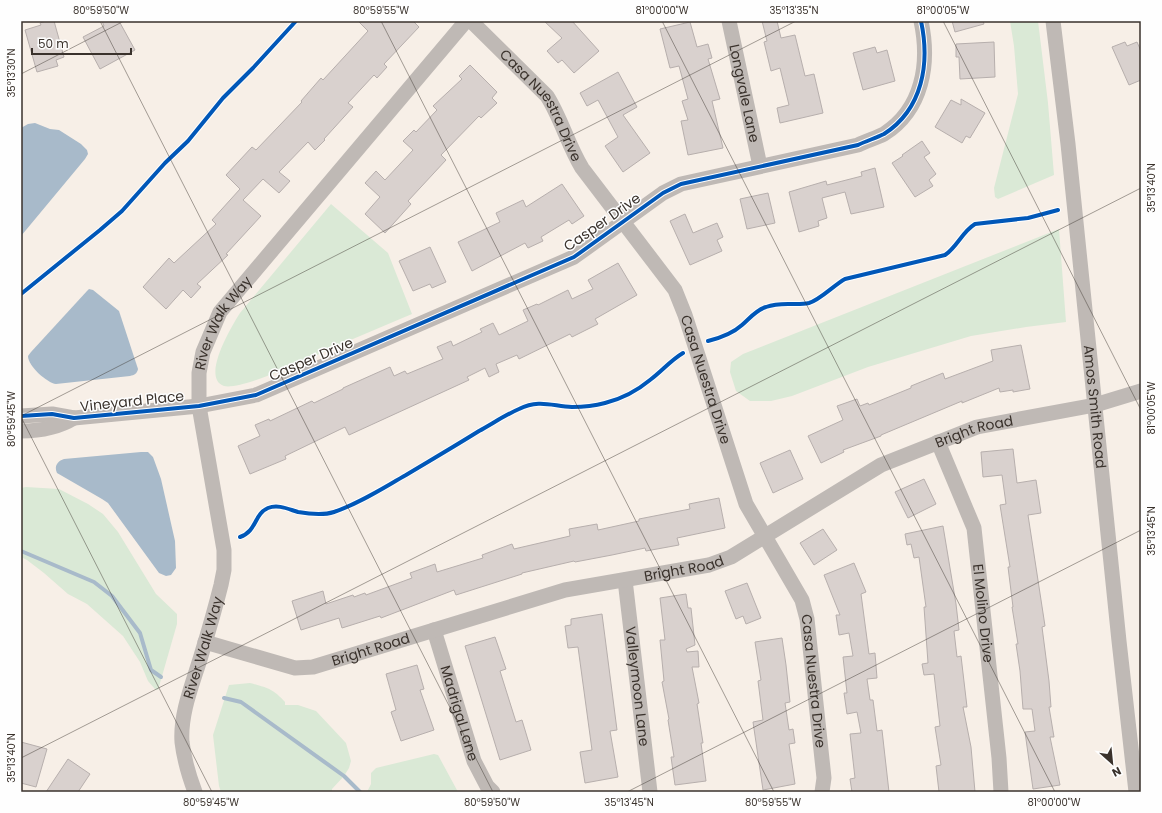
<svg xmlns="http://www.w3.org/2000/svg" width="1162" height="813" font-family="Poppins,sans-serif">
<rect width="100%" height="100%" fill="#f7efe7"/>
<g fill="#dae9d6">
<polygon points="1010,21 1038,21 1048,103 1054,175 998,199 995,197 994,188 1018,94 1014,46"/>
<path d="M331,204l57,49 24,61c-24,10 -47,20 -71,30 -20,9 -99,47 -117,42 -24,-8 9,-62 16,-73z"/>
<polygon points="1059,229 1066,322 1026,327 971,336 868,367 792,396 771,401 750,401 736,391 730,372 731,362 743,354"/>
<polygon points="26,487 59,489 88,504 103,514 118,532 156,594 177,614 177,624 158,690 155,689 148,681 140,662 123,636 87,604 68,594 44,573 27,560 21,557 21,488"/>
<path d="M250,683c18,5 23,6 35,19v3h13l18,6 30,32 5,18 -2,7 -5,8 -12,13v3h-111l-2,-6 -6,-51 16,-50z"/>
<polygon points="434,754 438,755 458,792 367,792 371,784 371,773 376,768"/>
</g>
<g fill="#a8baca">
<polygon points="35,123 50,129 59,130 81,144 87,150 88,154 85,159 21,236 21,128 28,124"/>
<path d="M89,289l4,1 26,21 19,58c-1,5 -4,6 -8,7l-74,8c-9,-1 -28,-18 -28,-28l3,-4 56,-61z"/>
<path d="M141,452h7l5,5 8,22 14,62 1,27 -5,7 -5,1 -7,-3 -51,-70 -6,-4 -45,-26c-3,-6 0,-12 7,-14z"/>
</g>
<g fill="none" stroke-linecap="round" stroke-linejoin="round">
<g stroke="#a8baca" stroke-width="4">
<polyline points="21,551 94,582 112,596 140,633 151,670 161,677"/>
<polyline points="224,698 241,702 344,776 360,792"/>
</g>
</g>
<g fill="#d9d1ce" stroke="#b7afad">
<polygon points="46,21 54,21 64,57 56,60 58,66 37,72 25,30 41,25 40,23"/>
<polygon points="102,21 119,21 135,50 100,69 83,37 104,26"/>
<polygon points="358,21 413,21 419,27 384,64 387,67 377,78 374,75 348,103 353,107 324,139 325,140 315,150 308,142 279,172 290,181 279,193 263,179 243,200 261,216 226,254 228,255 197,284 201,287 191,298 183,290 166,309 143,287 169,258 174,263 216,224 212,220 240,189 226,175 252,147 256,150 302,102 301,101 321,78 323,80 368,31"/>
<polygon points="544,21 572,21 599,51 574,73 562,60 558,63 547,51 562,38"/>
<polygon points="762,21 777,21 781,38 795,35 805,76 814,74 823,113 780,123 777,108 789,105 780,68 771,71 764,42 767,41"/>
<polygon points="952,21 983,21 984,24 955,32"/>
<polygon points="690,22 697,47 708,44 712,58 708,59 720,99 712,101 723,148 688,155 681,121 688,120 682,101 688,99 679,66 670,68 660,29"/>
<polygon points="994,42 995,77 960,79 959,57 956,57 956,44"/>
<polygon points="1125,42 1127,46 1137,42 1141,51 1141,80 1129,85 1112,47"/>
<polygon points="875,47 877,53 887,50 895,81 863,90 853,53"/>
<polygon points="470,65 497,92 492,98 497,103 481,118 479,116 441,155 446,160 408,201 411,204 385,233 365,214 380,197 365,183 376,171 385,180 413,150 403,141 414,130 416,132 437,110 433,106 462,79 459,76"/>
<polygon points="618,72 637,107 623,115 650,153 623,172 605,146 618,137 598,100 587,106 580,93"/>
<polygon points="961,99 985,113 970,138 966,136 962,143 935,127 951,100 961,105"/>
<polygon points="922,141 930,153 924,157 936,174 929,180 933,186 915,197 892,163 903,156 902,155"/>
<polygon points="875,168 884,207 851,214 845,192 822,198 827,218 818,221 819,226 799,232 789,192 826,181 827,185 862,176 861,172"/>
<polygon points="562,184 584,216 572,224 569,220 541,237 543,241 528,248 525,243 472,271 458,242 500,222 496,213 523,200 526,207"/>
<polygon points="768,193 775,223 747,229 740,199"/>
<polygon points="685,214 693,233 717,223 723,237 717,240 722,251 690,265 670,221"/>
<polygon points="430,247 446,282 432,288 430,284 413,291 399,261"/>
<polygon points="618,263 637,295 595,319 598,324 572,337 570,334 519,359 517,355 496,364 499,372 489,377 485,368 467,377 469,380 349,435 345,427 285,456 286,459 250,474 238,446 260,436 255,425 269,419 270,421 312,401 314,403 343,389 343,388 390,367 394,376 405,371 407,374 443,359 437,347 451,341 453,346 482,332 480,329 493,323 499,335 528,321 523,310 537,304 538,305 568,290 572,299 593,289 588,280"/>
<polygon points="1021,345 1030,389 1013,392 1013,390 1000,392 999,388 962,403 962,401 881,435 881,436 843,450 844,452 821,463 808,436 843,420 837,406 857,399 860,406 868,403 869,405 911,388 911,386 943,373 945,379 993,361 991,350"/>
<polygon points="1013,449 1017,483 1036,480 1041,513 1028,515 1045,626 1042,627 1049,681 1051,707 1049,707 1054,737 1050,737 1060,785 1033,789 1025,732 1035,731 1032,709 1023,709 1020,671 1016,644 1018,644 1012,607 1013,607 1008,567 1010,567 1000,505 1006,504 1002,475 983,477 981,452"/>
<polygon points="790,450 803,479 773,493 760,463"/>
<polygon points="924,479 936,504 908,518 895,492"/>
<polygon points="719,498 725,528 677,538 679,545 646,551 645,548 612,555 575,562 574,561 522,573 522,574 456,595 454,590 381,618 380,616 342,628 339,618 301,630 292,601 323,591 326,604 353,595 354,597 365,593 366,595 412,578 410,573 435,564 437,572 483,558 482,555 512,544 514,549 570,536 569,529 597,524 598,530 639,521 639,519 690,509 689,504"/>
<polygon points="943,526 956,604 959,630 954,631 957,657 961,656 967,707 963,707 971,747 975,792 939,792 936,766 941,765 935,727 940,726 934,674 924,675 922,664 928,663 924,607 926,607 919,557 914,558 911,544 907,545 905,534"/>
<polygon points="823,529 837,550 814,565 800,543"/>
<polygon points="854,563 866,592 861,594 869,654 875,653 877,678 867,679 870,700 873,700 877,731 882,730 889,792 852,792 850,779 855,778 850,734 861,733 857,712 847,714 844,693 847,693 843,657 853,656 849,633 839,635 836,615 840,615 824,575"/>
<polygon points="747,583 761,618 746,624 743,616 736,619 725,591"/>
<polygon points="686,594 688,608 691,608 695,645 686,649 687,652 698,651 699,667 692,667 699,703 697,704 703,743 701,743 706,781 675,785 671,757 674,757 668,720 669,719 662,682 664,681 660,640 665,640 660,598"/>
<polygon points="602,614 617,730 610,731 618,777 585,783 580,752 592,750 578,647 568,648 565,626 571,625 571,619"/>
<polygon points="495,637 506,669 500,671 516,722 522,720 531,750 500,760 465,646"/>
<polygon points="782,638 786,665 790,702 785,703 789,730 793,729 795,743 789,744 795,784 763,790 753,722 763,720 758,681 761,680 755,642"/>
<polygon points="417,665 424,689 420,690 434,730 401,741 391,712 396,710 386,674"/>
<polygon points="21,742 47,749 36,787 21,783"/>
<polygon points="68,759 90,774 78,792 46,792"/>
</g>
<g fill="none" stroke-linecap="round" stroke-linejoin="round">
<g stroke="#bfb9b5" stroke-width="15">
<path id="s1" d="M471,21l76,75c14,22 21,49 35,72l93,122 10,25 61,189 56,96 5,19 17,159 -2,14"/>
<path id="s2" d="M729,21l31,145"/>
<path id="s3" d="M1053,21l15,123 51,497 17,151"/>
<path d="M21,416l31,-2 22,4 125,-12 57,-11 318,-138 89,-64 18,-9 177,-39c8,-4 18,-7 26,-11 39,-25 46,-71 37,-113"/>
<path d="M21,431c18,0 37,-3 53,-13"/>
<path id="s4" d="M938,442l36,86 25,230 2,34"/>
<path id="s5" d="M625,580l25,212"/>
<path id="s6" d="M434,630l40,131 13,25 6,6"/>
<path id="s7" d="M205,642l90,26 18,-1 252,-77 144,-25 22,-8 150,-92 96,-38 118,-22 46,-14"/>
<path id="s8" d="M195,792c-6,-16 -11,-33 -13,-50 -2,-29 11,-59 19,-86 7,-23 14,-47 20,-71l3,-15v-20l-25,-144v-33l4,-21 17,-40 246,-291"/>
</g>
<defs>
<g id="cycleway">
<polyline points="21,294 100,230 122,211 165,163 188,141 223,98 253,68 296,21"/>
<path d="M708,341c12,-3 24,-7 34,-16 8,-7 14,-15 24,-18 16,-6 29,-1 43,-4 11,-3 25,-18 36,-24l100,-24c12,-8 17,-23 30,-31l53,-6 30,-8"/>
<path d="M21,416l31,-2 22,4 125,-12 57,-11 318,-138 89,-64 18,-9 177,-39c8,-4 18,-7 26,-11 39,-25 46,-71 37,-113"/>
<path d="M240,537c17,-6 14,-23 28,-29 10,-4 20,1 30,4 11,2 24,4 36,0 26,-9 49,-24 72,-37 25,-15 49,-29 73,-44 13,-7 26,-16 40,-22 20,-10 33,-3 53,-2 11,0 22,-1 33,-4 16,-4 33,-13 45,-23 12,-9 21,-20 33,-27"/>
</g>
</defs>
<use href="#cycleway" stroke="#fefefe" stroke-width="6"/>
<use href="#cycleway" stroke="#0057b8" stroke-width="4"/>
</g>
<path fill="none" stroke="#3a322c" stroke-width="1" stroke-opacity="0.45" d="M100,21l393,771M381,21l393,771M662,21l393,771M943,21l198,389M21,74l103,-53M21,416l775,-395M21,417l191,375M21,758l1120,-570M627,792l514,-262"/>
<g text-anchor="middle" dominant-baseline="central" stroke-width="3" stroke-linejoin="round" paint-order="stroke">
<g font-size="14" fill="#3a322c" stroke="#fefefe">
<text stroke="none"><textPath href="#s2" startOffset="74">Longvale Lane</textPath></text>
<text stroke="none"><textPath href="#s1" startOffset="111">Casa Nuestra Drive</textPath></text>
<text transform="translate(602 222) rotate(-35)">Casper Drive</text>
<text stroke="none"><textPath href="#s8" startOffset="485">River Walk Way</textPath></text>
<text transform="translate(311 359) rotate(-23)">Casper Drive</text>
<text stroke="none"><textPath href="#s1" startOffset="435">Casa Nuestra Drive</textPath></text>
<text transform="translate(132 401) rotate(-6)">Vineyard Place</text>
<text stroke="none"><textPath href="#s3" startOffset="388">Amos Smith Road</textPath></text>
<text stroke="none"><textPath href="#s7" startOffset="820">Bright Road</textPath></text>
<text stroke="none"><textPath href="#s7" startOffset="496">Bright Road</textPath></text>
<text stroke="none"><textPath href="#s4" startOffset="179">El Molino Drive</textPath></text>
<text stroke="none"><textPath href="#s8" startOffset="149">River Walk Way</textPath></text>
<text stroke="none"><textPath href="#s7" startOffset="172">Bright Road</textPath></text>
<text stroke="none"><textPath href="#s1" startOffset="759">Casa Nuestra Drive</textPath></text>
<text stroke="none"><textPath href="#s5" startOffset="107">Valleymoon Lane</textPath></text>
<text stroke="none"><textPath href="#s6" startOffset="87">Madrigal Lane</textPath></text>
</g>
</g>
<rect width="1162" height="813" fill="none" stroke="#fefefe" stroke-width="44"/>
<g transform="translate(1112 763) rotate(153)" stroke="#fefefe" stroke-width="3" paint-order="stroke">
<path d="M0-3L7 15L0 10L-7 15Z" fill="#3a322c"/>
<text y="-6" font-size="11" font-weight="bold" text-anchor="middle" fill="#3a322c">N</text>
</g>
<path d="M32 48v6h99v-6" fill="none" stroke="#3a322c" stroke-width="2"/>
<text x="38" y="48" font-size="12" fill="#3a322c" stroke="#fefefe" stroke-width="3" paint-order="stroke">50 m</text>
<rect x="22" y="22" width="1118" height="769" fill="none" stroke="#3a322c" stroke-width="1.5"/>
<g font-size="10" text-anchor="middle" fill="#3a322c">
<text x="101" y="14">80°59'50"W</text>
<text x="381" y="14">80°59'55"W</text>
<text x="662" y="14">81°00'00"W</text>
<text x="794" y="14">35°13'35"N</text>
<text x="943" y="14">81°00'05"W</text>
<text transform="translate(11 73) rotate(-90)" y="4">35°13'30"N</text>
<text transform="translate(1151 188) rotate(-90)" y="4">35°13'40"N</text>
<text transform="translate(1151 408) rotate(-90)" y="4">81°00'05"W</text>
<text transform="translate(11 419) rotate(-90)" y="4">80°59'45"W</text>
<text transform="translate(1151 531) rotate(-90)" y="4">35°13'45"N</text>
<text transform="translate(11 758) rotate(-90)" y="4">35°13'40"N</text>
<text x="211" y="806">80°59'45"W</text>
<text x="492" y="806">80°59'50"W</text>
<text x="629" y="806">35°13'45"N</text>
<text x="773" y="806">80°59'55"W</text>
<text x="1054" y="806">81°00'00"W</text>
</g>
</svg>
